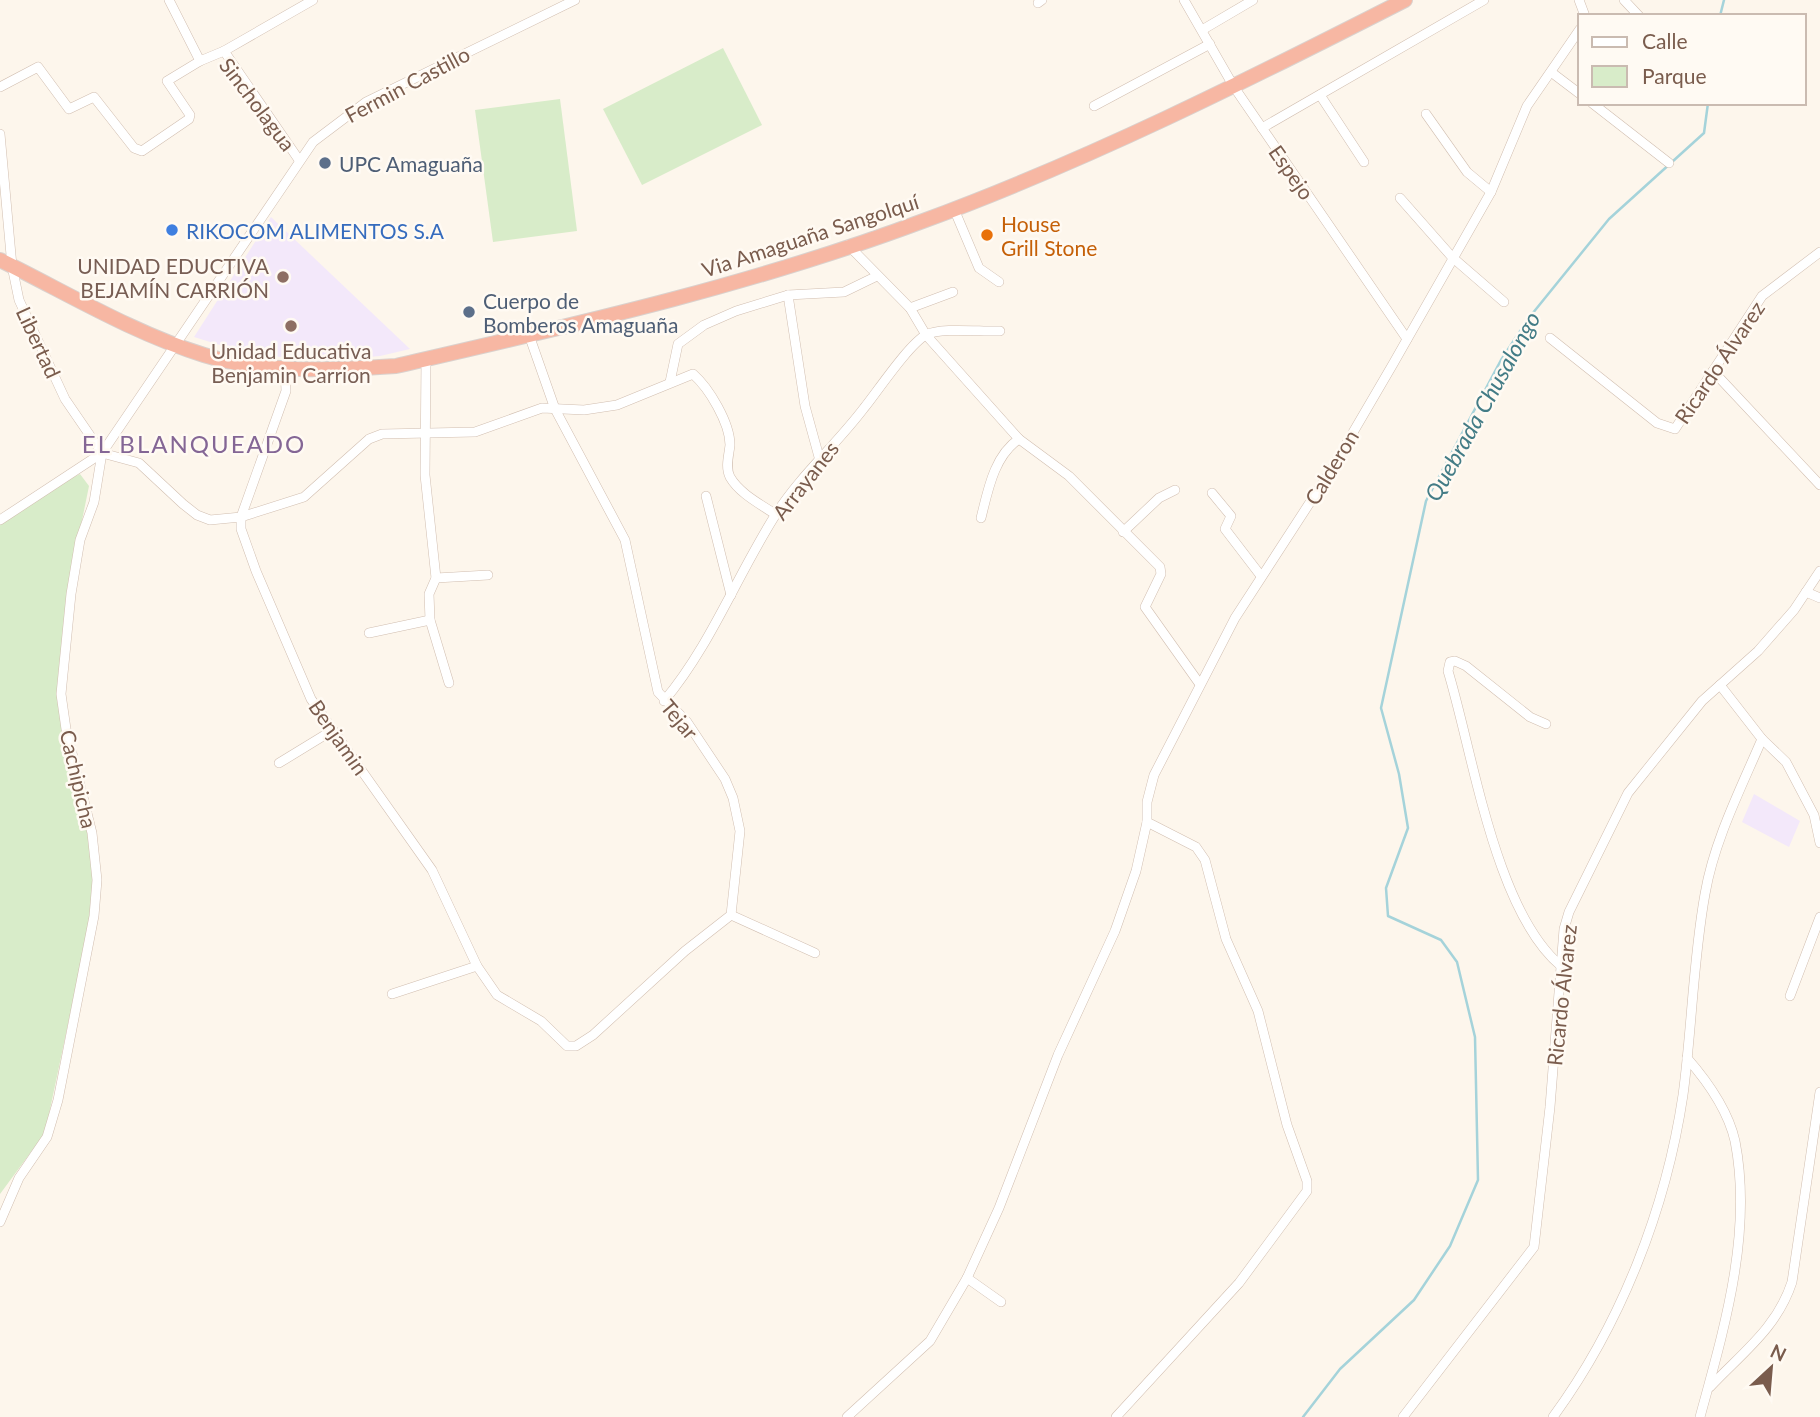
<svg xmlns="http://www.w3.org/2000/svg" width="1820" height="1417" font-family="Lato,sans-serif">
<rect width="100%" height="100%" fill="#fdf6ec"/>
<g fill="#f3e8fa">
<polygon points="271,217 410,349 380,356 325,361 249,354 194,337"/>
<polygon points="1754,794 1800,821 1789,847 1742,822"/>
</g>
<g fill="#d8ecc9">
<polygon points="723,48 762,125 642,185 603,109"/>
<polygon points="560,99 577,231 493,242 475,110"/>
<polygon points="80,474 89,486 77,545 58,697 89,834 93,880 91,915 45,1133 0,1194 0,524 59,484"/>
</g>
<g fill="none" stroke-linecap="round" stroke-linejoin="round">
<g stroke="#a5d3da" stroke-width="2.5">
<polyline points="1720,16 1724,0"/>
<polyline points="1303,1417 1340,1369 1414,1300 1450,1246 1478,1180 1475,1037 1457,962 1441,940 1388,916 1386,888 1408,828 1399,774 1381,708 1426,501 1501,360 1528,319 1609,219 1704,133 1708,103"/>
</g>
<defs>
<g id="minor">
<polyline points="169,0 200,61 224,51 299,160"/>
<polyline points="1184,0 1234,87 1407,339"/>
<polyline points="1579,0 1585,16"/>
<polyline points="1624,0 1639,16"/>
<polyline points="1038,3 1042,0"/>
<polyline points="1202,30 1253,0"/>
<polyline points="224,51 313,0"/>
<polyline points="1551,72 1580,94"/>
<polyline points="0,87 38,67 69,109 94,97 134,148 142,151 189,119 190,115 167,81 200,61"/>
<polyline points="1320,95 1364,162"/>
<polyline points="1592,103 1669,163"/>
<polyline points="1094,106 1210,44"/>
<polyline points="1426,114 1467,172 1491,192"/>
<polyline points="1262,128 1484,0"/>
<polyline points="0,134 12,266 19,300 65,399 102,453"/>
<polyline points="1400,198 1452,257 1504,302"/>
<polyline points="954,209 979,268 999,282"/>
<polyline points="848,245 910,308 926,335 1019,439 1069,476 1160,567 1161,574 1145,607 1199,683"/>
<polyline points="788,295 805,406 819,457"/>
<polyline points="910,308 953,292"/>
<polyline points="1550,338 1657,423 1675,429 1762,296 1820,252"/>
<polyline points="426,359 425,475 436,578 429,594 430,620 449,683"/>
<polyline points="285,368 286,391 241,517 241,529 256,571 311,699 432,870 477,966 497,995 541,1021 567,1046 576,1046 593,1035 685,951 731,915 740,831 733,798 725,779 687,722 658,692 625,540 555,409 529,335"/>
<polyline points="1713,371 1820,485"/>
<polyline points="670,382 678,344 704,325 736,311 788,295 844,292 877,276"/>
<polyline points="1212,493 1231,516 1225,529 1261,576"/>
<polyline points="706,496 731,595"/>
<path d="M981,518c7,-28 13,-62 38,-79"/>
<path d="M0,520l102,-67 37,10 44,41 14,11 13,5 31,-3 63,-20 65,-58 13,-5 93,-2 67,-24 42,2 33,-5 76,-31c16,14 37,49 37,71 -1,10 -5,22 0,32 9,16 30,27 45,37"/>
<polyline points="1123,532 1159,498 1175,490"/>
<polyline points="436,578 488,575"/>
<polyline points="1806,592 1820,598"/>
<polyline points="369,633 430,620"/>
<polyline points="1720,685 1762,739 1786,762 1814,815 1820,843"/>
<path d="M664,701c47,-56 73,-126 112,-187 25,-39 60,-69 88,-106 13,-16 45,-64 62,-73 14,-8 57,-3 74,-4"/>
<path d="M1546,724l-16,-7 -64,-51 -11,-5 -5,1 -2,9c25,82 47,240 113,295"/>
<polyline points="279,763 333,730"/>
<polyline points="731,915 815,953"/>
<polyline points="392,994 477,966"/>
<polyline points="1790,996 1820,917"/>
<path d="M1687,1058c21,24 41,52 48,83 18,92 -11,188 -35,276"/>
<polyline points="0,1222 19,1178 47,1137 58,1100 94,916 97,880 92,833 66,729 61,694 71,594 80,540 94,502 102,453 313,142 366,102 575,0"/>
<polyline points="967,1278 1001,1302"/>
<path d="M1710,1387c33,-35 67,-59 82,-105l28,-190"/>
<polyline points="847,1417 930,1341 967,1278 999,1208 1058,1055 1115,931 1136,871 1147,822"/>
<polyline points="1116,1417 1239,1283 1307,1191 1307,1181 1287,1125 1258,1011 1226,939 1205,860 1196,847 1147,822 1147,802 1154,775 1235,618 1331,470 1393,364 1491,192 1527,106 1580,29"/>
<polyline points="1403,1417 1534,1247 1550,1107 1564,929 1569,912 1628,793 1702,701 1758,651 1794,610 1820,571"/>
<path d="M1553,1417c68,-93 113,-208 130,-322 9,-67 10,-135 22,-201 9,-53 36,-106 57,-155"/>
</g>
<path id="highway" d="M0,260c67,33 133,73 204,95 61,19 130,15 192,11 178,-41 356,-81 527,-145 166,-61 325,-141 482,-221"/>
</defs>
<use href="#minor" stroke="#d1beb0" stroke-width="10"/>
<use href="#highway" stroke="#dad1cd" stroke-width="16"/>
<use href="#minor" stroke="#fff" stroke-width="9"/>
<use href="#highway" stroke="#f7b7a3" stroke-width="14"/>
</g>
<g fill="#5c6f8a" stroke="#fffaf3" stroke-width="2.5">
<circle cx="325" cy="163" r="7"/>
<circle cx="469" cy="312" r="7"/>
</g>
<circle fill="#3f7fe0" stroke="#fffaf3" stroke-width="2.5" cx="172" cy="230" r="7"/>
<circle fill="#e8710a" stroke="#fffaf3" stroke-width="2.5" cx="987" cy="235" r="7"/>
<g fill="#8d6e63" stroke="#fffaf3" stroke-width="2.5">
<circle cx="283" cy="277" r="7"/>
<circle cx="291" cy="326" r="7"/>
</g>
<g text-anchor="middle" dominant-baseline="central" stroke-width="5" stroke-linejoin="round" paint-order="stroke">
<g font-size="21" fill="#7a5c4d" stroke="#fffaf3">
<text transform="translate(407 84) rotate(-28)">Fermin Castillo</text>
<text transform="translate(258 104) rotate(53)">Sincholagua</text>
<text transform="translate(1292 172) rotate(55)">Espejo</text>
<text transform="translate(810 235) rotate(-18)">Via Amaguaña Sangolquí</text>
<text transform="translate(39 342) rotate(65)">Libertad</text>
<text transform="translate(1719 362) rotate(-56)">Ricardo Álvarez</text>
<text transform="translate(1331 467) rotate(-59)">Calderon</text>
<text transform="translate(805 480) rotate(-52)">Arrayanes</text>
<text transform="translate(680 719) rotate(50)">Tejar</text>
<text transform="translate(339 737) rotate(55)">Benjamin</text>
<text transform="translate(79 779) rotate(77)">Cachipicha</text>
<text transform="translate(1561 995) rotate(-84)">Ricardo Álvarez</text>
</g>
<g font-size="21" fill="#4e5e75" stroke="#fffaf3" text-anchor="start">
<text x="339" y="163">UPC Amaguaña</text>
<text x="483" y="300">Cuerpo de<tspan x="483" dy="24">Bomberos Amaguaña</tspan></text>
</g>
<g font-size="21" fill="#c56008" stroke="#fffaf3" text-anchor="start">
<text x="1001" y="223">House<tspan x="1001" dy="24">Grill Stone</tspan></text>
</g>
<g font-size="21" fill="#366cbe" stroke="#fffaf3" text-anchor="start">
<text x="186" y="230">RIKOCOM ALIMENTOS S.A</text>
</g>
<g font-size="21" fill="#785e54" stroke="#fffaf3" text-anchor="end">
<text x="269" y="265">UNIDAD EDUCTIVA<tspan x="269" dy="24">BEJAMÍN CARRIÓN</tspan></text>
<text x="291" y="350" text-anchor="middle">Unidad Educativa<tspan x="291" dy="24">Benjamin Carrion</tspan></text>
</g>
<g font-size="23" font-style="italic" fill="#437c86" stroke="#fffaf3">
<text transform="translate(1482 406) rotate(-61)">Quebrada Chusalongo</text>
</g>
<g font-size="24" letter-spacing="2" fill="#846695" stroke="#fffaf3">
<text x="194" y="443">EL BLANQUEADO</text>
</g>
</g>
<rect x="1578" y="14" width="228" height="91" fill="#fffaf3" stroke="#cabbb1" stroke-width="2"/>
<rect x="1592" y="37" width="35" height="10" fill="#ffffff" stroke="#cabbb1" stroke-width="2"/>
<text x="1642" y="49" font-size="21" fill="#7a5c4d">Calle</text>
<rect x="1592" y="66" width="35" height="21" fill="#d8ecc9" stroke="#cabbb1" stroke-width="2"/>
<text x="1642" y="84" font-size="21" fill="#7a5c4d">Parque</text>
<g transform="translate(1771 1368) rotate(26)" stroke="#fffaf3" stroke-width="5" paint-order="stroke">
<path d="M0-5L12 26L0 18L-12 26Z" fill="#7a5c4d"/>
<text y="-10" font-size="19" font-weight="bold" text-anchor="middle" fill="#7a5c4d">N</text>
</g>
</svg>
